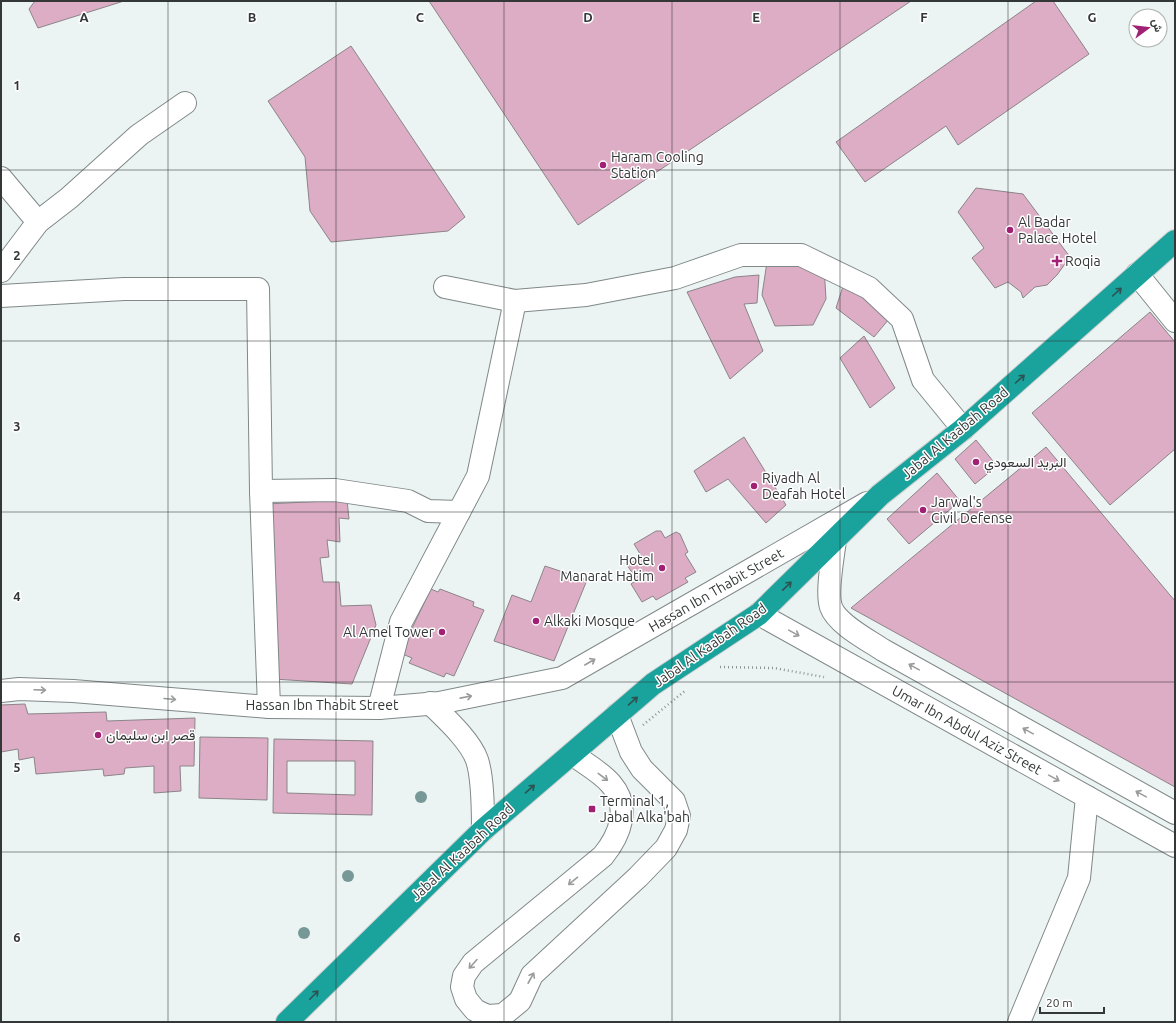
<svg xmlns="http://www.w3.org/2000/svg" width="1176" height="1023" font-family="Ubuntu,Vazirmatn,sans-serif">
<rect width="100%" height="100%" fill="#ebf4f3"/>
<g fill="#ddadc6" stroke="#8b8488" fill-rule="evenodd">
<polygon points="35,1 124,1 38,28 29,9"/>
<polygon points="429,1 911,1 578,225"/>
<polygon points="1036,1 1053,1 1089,54 958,145 946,126 865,182 836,142"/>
<polygon points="351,46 465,217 448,231 331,242 310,211 305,157 268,101"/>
<polygon points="976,188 1023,194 1070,257 1057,275 1047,285 1035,287 1023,298 1021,292 1008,282 995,288 972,258 984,248 958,212"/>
<polygon points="767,262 824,266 826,299 813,325 775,326 762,295"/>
<polygon points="759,275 757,303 744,304 763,351 730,379 687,292 735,277"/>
<polygon points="846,277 889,319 874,337 836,308"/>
<polygon points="1150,312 1175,342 1175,449 1110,505 1032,413"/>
<polygon points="864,336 895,388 870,408 840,358"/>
<polygon points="744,437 786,505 766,523 728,479 706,492 694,471"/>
<polygon points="976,440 997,466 975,484 955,459"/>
<polygon points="1046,447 1175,601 1175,787 851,608"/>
<polygon points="937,473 960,501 909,544 887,519"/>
<polygon points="347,500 349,519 339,518 340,542 327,540 329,557 320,558 323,582 339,582 341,606 371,605 376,625 352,684 273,679 266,504"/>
<polygon points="656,531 661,531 665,538 676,532 680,534 688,552 685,554 696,572 685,578 688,582 656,600 653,596 642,602 631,584 637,580 627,565 642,557 634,544"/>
<polygon points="545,566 587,580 554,661 494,641 512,595 531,602"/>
<polygon points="431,589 438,592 440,589 474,602 473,606 484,610 454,676 446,673 444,677 409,663 412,658 400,653"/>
<polygon points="25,704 28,714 106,712 107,721 195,718 194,766 180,766 181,791 154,793 154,766 125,768 124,774 104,776 103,769 36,774 34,757 19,760 18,749 1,752 1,705"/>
<polygon points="200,737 268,738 267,800 199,798"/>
<path d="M274,739l99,2 -1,74 -99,-2zM287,761h68v34l-68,-2z"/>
</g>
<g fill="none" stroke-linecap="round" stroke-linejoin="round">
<defs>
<g id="minor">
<polyline points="1,178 38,222"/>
<polyline points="1,271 38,222 69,198 139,135 185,103"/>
<polyline points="1137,274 1175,321"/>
<polyline points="445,287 515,301 586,295 675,278 741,255 801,255 869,288 902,319 923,380 963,429"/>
<polyline points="1,296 124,289 258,289 261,491 269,707"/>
<polyline points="261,491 335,490 408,501 428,511 459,512"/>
<path d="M835,540c-2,17 -9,52 -4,67 6,17 37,33 52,43l292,163"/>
<polyline points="759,614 1175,846"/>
<polyline points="1,691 19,689 73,691 269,707 379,708 439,703 562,678 867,503"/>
<path d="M430,703c14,14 40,37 47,57 6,18 6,50 6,70"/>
<polyline points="379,708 401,622 478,476 515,301"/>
<path d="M572,754c12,9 29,18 39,30 20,23 9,51 -8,72l-130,107 -9,13 -2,11 4,12 9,11 12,6 16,-1 17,-14 12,-26 106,-98 28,-29 10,-18 3,-14 -5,-15 -32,-32 -11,-17 -14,-37"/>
<polyline points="1019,1022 1079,878 1087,797"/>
</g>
<polyline id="highway" points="287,1022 483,830 653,684 759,614 880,495 963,429 1175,241"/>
</defs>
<use href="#minor" stroke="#808888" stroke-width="24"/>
<use href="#highway" stroke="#cecfcf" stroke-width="24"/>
<g stroke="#8e9494" stroke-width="2.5" stroke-dasharray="1 3" stroke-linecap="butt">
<polyline points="720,667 774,668 824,677"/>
<polyline points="643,725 686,690"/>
</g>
<use href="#minor" stroke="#fff" stroke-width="22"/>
<use href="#highway" stroke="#19a39c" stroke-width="22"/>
</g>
<g fill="#769896">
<circle cx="421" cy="797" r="6"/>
<circle cx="348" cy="876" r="6"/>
<circle cx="304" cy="933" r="6"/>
</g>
<defs><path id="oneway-shaft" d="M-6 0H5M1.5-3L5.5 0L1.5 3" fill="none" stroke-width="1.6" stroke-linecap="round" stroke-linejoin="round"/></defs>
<g stroke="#2d5250">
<use href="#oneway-shaft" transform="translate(1117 292) rotate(-42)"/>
<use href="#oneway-shaft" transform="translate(1020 379) rotate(-42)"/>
<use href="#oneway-shaft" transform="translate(787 586) rotate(-44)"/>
<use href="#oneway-shaft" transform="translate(633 701) rotate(-41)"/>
<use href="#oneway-shaft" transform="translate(530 789) rotate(-41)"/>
<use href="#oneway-shaft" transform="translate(314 995) rotate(-45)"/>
</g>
<g stroke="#9a9b9b">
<use href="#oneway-shaft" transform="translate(794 633) rotate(29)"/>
<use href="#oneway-shaft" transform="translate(590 662) rotate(-30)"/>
<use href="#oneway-shaft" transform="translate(914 667) rotate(-151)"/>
<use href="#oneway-shaft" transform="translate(40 690) rotate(2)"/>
<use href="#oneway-shaft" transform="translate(466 697) rotate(-11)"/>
<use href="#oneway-shaft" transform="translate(170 699) rotate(5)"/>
<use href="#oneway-shaft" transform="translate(1028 731) rotate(-151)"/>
<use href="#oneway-shaft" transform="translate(603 777) rotate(37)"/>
<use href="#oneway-shaft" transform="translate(1054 778) rotate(29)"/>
<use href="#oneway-shaft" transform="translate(1141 794) rotate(-151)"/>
<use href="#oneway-shaft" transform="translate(573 881) rotate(141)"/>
<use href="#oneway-shaft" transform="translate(473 964) rotate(132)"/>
<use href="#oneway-shaft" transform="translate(531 978) rotate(-61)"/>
</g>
<path fill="none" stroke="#343737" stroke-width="1" stroke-opacity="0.55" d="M168,1v1021M336,1v1021M504,1v1021M672,1v1021M840,1v1021M1008,1v1021M1,170h1174M1,341h1174M1,512h1174M1,682h1174M1,852h1174"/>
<g fill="#a02174" stroke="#fff" stroke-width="1.5">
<circle cx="603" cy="165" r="4"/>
<circle cx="1010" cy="230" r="4"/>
<path d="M1055 255h4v4h4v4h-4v4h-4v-4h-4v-4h4z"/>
<circle cx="976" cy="462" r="4"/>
<circle cx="754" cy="486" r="4"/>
<circle cx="923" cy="510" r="4"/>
<circle cx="662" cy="568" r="4"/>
<circle cx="536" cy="621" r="4"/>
<circle cx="442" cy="632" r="4"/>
<circle cx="98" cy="735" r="4"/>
<rect x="588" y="805" width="8" height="8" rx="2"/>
</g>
<g text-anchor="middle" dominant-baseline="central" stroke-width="3" stroke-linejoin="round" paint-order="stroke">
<g font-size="14" fill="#343737" stroke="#fff" text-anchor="start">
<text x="611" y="157">Haram Cooling<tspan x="611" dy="16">Station</tspan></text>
<text x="1018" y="222">Al Badar<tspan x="1018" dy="16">Palace Hotel</tspan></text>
<text x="1065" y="261">Roqia</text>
<text x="984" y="462">البريد السعودي</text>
<text x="762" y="478">Riyadh Al<tspan x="762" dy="16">Deafah Hotel</tspan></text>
<text x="931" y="502">Jarwal's<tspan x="931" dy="16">Civil Defense</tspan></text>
<text x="654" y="560" text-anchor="end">Hotel<tspan x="654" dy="16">Manarat Hatim</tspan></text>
<text x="544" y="621">Alkaki Mosque</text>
<text x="434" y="632" text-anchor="end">Al Amel Tower</text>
<text x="106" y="735">قصر ابن سليمان</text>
<text x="600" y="801">Terminal 1,<tspan x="600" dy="16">Jabal Alka'bah</tspan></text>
</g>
<g font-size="14" fill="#343737" stroke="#fff">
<text transform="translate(955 433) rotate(-40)">Jabal Al Kaabah Road</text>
<text transform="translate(716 590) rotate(-30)">Hassan Ibn Thabit Street</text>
<text transform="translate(710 645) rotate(-35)">Jabal Al Kaabah Road</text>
<text x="322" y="705">Hassan Ibn Thabit Street</text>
<text transform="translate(967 730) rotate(29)">Umar Ibn Abdul Aziz Street</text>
<text transform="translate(462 852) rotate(-43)">Jabal Al Kaabah Road</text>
</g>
</g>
<g font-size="13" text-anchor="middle" font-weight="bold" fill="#343737" stroke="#fff" stroke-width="3" stroke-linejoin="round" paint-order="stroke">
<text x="84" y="22">A</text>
<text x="252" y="22">B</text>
<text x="420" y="22">C</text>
<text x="588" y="22">D</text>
<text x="756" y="22">E</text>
<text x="924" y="22">F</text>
<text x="1092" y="22">G</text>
<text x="17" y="90">1</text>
<text x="17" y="260">2</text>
<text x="17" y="431">3</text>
<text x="17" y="601">4</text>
<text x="17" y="772">5</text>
<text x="17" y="942">6</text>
</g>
<rect width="1176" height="1023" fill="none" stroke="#343737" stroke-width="4"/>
<g transform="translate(1148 28) rotate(75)"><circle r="19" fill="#ffffff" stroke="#aeafaf"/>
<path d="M0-3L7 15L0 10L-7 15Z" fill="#a02174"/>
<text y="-6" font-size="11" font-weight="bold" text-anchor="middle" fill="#343737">ش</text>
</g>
<path d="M1040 1007v6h64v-6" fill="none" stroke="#343737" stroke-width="2"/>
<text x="1046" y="1007" font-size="12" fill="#343737" stroke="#ffffff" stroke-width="3" paint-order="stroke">20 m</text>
</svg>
